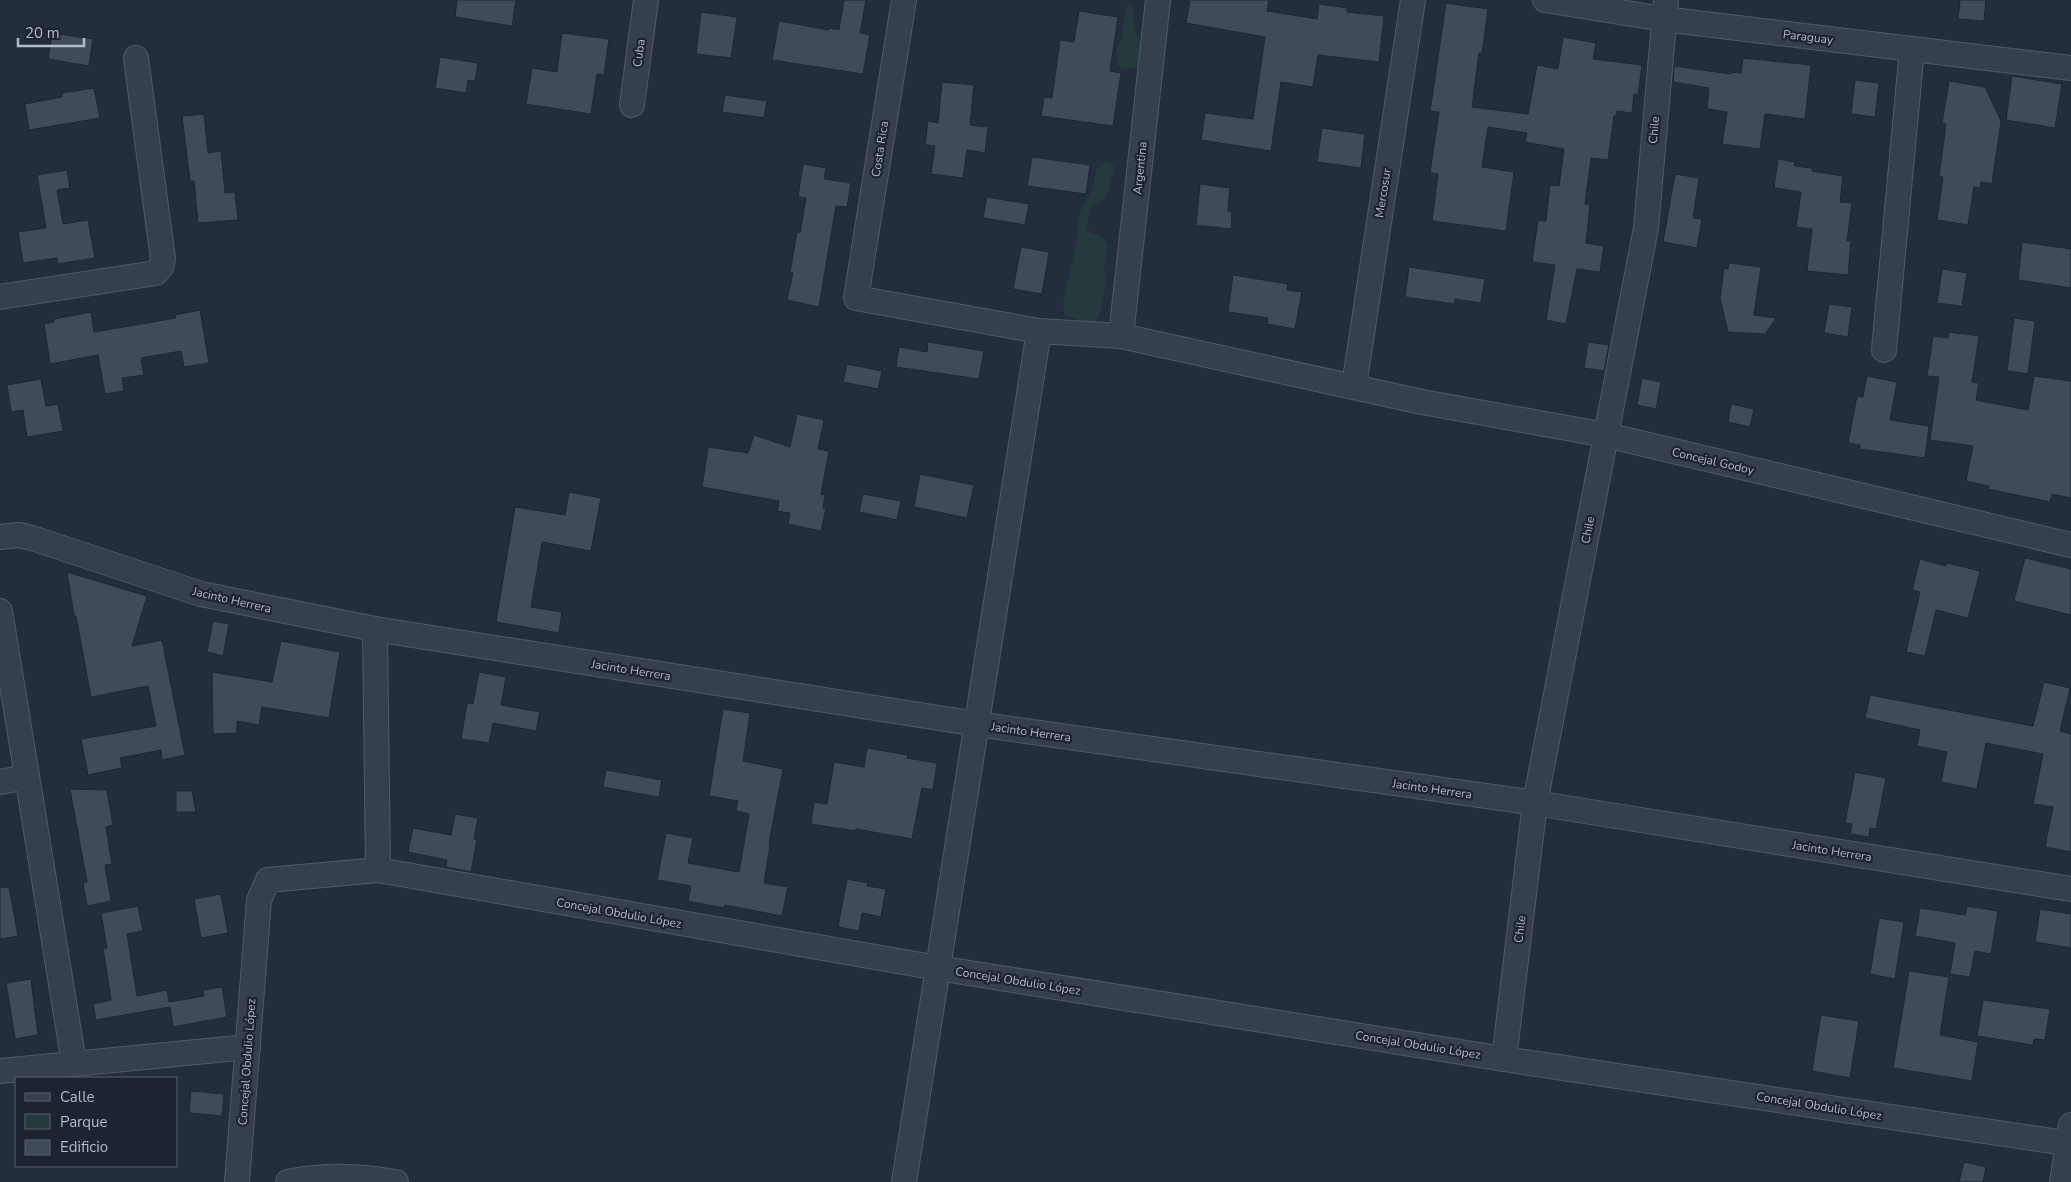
<svg xmlns="http://www.w3.org/2000/svg" width="2071" height="1182" font-family="'Nunito Sans',sans-serif">
<rect width="100%" height="100%" fill="#232d3c"/>
<g fill="#253a3d">
<path d="M1130,4c8,13 0,32 15,41l-6,22 -17,2 -5,-4v-18l5,-10 3,-28z"/>
<polygon points="1105,161 1110,163 1114,166 1109,190 1103,199 1092,205 1089,210 1087,229 1092,233 1102,236 1108,245 1104,269 1106,286 1099,316 1092,325 1086,324 1065,314 1063,302 1074,254 1080,212 1091,191 1097,168"/>
</g>
<g fill="#3f4b5b" stroke="#1e2633">
<polygon points="457,0 516,0 512,26 455,17"/>
<polygon points="844,0 866,0 860,33 870,35 863,74 772,60 779,21 829,30 829,28 839,30"/>
<polygon points="1190,0 1269,0 1267,11 1317,19 1319,4 1347,8 1347,12 1384,16 1379,62 1318,55 1313,87 1281,82 1271,151 1201,140 1205,113 1253,119 1265,37 1186,23"/>
<polygon points="1960,0 1986,0 1984,21 1958,19"/>
<polygon points="1446,3 1488,9 1482,54 1479,53 1472,107 1528,114 1537,65 1558,69 1563,37 1596,43 1593,59 1642,65 1638,95 1634,94 1632,113 1617,111 1616,116 1614,116 1608,160 1591,158 1585,204 1590,204 1586,243 1604,246 1600,272 1577,269 1566,324 1546,320 1555,265 1532,262 1538,220 1546,221 1550,185 1559,186 1564,149 1525,142 1527,133 1488,127 1482,167 1514,172 1506,231 1432,221 1438,174 1430,173 1439,112 1430,111"/>
<polygon points="1079,11 1118,17 1110,71 1121,73 1113,126 1041,116 1044,97 1052,98 1060,40 1074,42"/>
<polygon points="701,12 737,17 731,58 696,54"/>
<polygon points="52,33 93,39 89,66 48,59"/>
<polygon points="562,33 609,39 604,75 597,74 591,114 526,104 532,68 557,72"/>
<polygon points="440,57 478,63 475,81 468,80 466,93 435,88"/>
<polygon points="1743,58 1811,65 1805,119 1765,114 1760,149 1722,144 1727,112 1707,109 1709,88 1673,82 1674,66 1731,74 1731,72 1741,73"/>
<polygon points="2012,76 2062,84 2055,128 2006,120"/>
<polygon points="1855,80 1879,83 1875,117 1851,114"/>
<polygon points="1949,81 1985,87 2001,121 1992,184 1981,182 1980,188 1974,187 1968,225 1937,220 1943,177 1939,177 1946,124 1942,123"/>
<polygon points="942,82 974,85 970,125 988,127 985,153 967,150 963,178 931,174 935,146 925,145 928,121 938,123"/>
<polygon points="94,88 100,118 29,130 25,104 62,97 62,93"/>
<polygon points="725,95 767,101 764,118 722,112"/>
<polygon points="204,114 208,153 221,151 225,193 235,192 238,220 198,223 194,181 190,181 182,116"/>
<polygon points="1322,128 1365,134 1361,168 1317,162"/>
<polygon points="1032,157 1090,165 1086,194 1027,186"/>
<polygon points="1778,159 1795,162 1794,166 1812,168 1812,171 1843,176 1840,202 1852,203 1847,241 1851,241 1848,275 1807,271 1812,229 1796,227 1801,192 1774,188"/>
<polygon points="803,164 826,168 824,179 851,183 847,207 836,206 819,307 787,300 793,273 790,272 797,232 800,233 806,198 798,197"/>
<polygon points="67,170 70,188 57,190 63,224 88,220 95,258 58,264 57,258 23,263 18,232 46,228 37,175"/>
<polygon points="1675,174 1699,178 1693,218 1702,219 1697,248 1663,242"/>
<polygon points="1200,184 1230,188 1228,211 1232,212 1231,229 1196,225"/>
<polygon points="987,197 1029,204 1025,225 983,218"/>
<polygon points="2022,242 2071,249 2071,288 2018,280"/>
<polygon points="1021,247 1049,252 1042,294 1013,289"/>
<polygon points="1729,263 1761,267 1754,315 1776,318 1765,334 1728,332 1720,298 1724,268 1728,269"/>
<polygon points="1409,267 1485,279 1481,303 1455,299 1454,304 1405,297"/>
<polygon points="1942,269 1967,273 1962,306 1937,303"/>
<polygon points="1233,275 1288,284 1287,290 1302,292 1295,329 1267,324 1268,318 1228,312"/>
<polygon points="1829,304 1852,307 1848,337 1824,333"/>
<polygon points="200,310 209,363 184,367 181,351 141,358 144,375 122,378 124,391 105,394 98,355 50,364 44,324 54,322 54,319 91,312 94,332 176,318 175,315"/>
<polygon points="2014,318 2035,321 2028,374 2007,371"/>
<polygon points="1949,332 1979,336 1972,382 1979,383 1976,400 2028,410 2034,376 2071,381 2071,498 2052,494 2050,502 1988,489 1989,486 1966,481 1973,446 1930,440 1939,377 1927,376 1933,336 1948,338"/>
<polygon points="928,342 984,351 979,379 896,367 899,347 927,352"/>
<polygon points="1588,342 1609,345 1604,371 1584,368"/>
<polygon points="847,364 882,371 878,389 843,382"/>
<polygon points="1867,376 1897,382 1890,420 1929,426 1925,458 1860,449 1860,445 1848,443 1857,396 1863,397"/>
<polygon points="1642,378 1661,382 1656,409 1637,405"/>
<polygon points="41,379 46,406 58,404 63,431 27,437 23,410 11,412 7,385"/>
<polygon points="1731,404 1754,409 1750,427 1728,422"/>
<polygon points="797,414 824,420 818,449 829,451 821,494 825,495 823,508 826,509 821,531 788,524 790,513 777,511 779,501 702,487 708,447 748,453 754,435 790,447"/>
<polygon points="920,474 974,485 967,518 914,507"/>
<polygon points="569,492 601,498 591,551 542,542 531,607 562,612 559,633 496,622 515,507 565,515"/>
<polygon points="863,494 901,501 897,520 859,512"/>
<polygon points="2025,558 2071,569 2071,615 2014,601"/>
<polygon points="1920,559 1946,566 1947,563 1980,571 1968,618 1936,610 1925,656 1906,652 1920,592 1912,590"/>
<polygon points="67,572 147,596 132,646 162,640 185,755 162,760 161,750 120,758 122,768 88,775 81,739 156,726 148,686 91,697 76,616 74,616"/>
<polygon points="213,621 229,624 223,656 207,652"/>
<polygon points="281,641 340,652 329,718 262,707 259,725 237,721 237,733 213,734 212,672 272,682"/>
<polygon points="479,672 506,677 501,705 540,712 536,731 493,723 489,743 461,739 467,703 473,704"/>
<polygon points="2044,682 2070,688 2060,731 2071,734 2071,852 2045,847 2053,807 2033,804 2043,754 1986,743 1977,789 1941,782 1947,752 1917,746 1920,730 1865,718 1870,695 2033,726"/>
<polygon points="723,709 750,713 743,761 783,769 769,844 770,845 764,883 788,887 782,916 725,905 724,908 688,901 691,886 657,880 666,833 693,838 688,863 739,872 749,814 736,811 738,801 709,796"/>
<polygon points="867,748 908,755 907,758 937,763 933,790 922,788 912,839 856,829 855,831 811,824 814,802 827,804 834,762 864,767"/>
<polygon points="606,770 662,780 659,797 603,787"/>
<polygon points="1855,772 1886,778 1876,829 1870,828 1869,837 1850,834 1852,824 1845,823"/>
<polygon points="70,789 107,790 113,825 106,827 112,864 105,865 111,901 87,906 83,883 87,882"/>
<polygon points="176,791 192,791 196,812 176,812"/>
<polygon points="455,814 478,818 474,839 477,840 471,872 446,867 447,860 408,852 413,828 451,835"/>
<polygon points="847,879 868,883 867,886 886,889 881,917 862,913 859,931 838,927"/>
<polygon points="9,887 18,936 0,939 0,888"/>
<polygon points="221,894 228,933 201,938 194,899"/>
<polygon points="138,906 143,931 127,934 137,996 167,990 169,1002 204,996 203,990 222,987 227,1017 173,1027 170,1007 96,1020 93,1004 111,1000 103,948 107,948 101,913"/>
<polygon points="1967,906 1998,911 1991,954 1975,951 1970,977 1950,974 1955,943 1915,936 1920,908 1965,915"/>
<polygon points="2040,909 2071,914 2071,948 2035,942"/>
<polygon points="1879,918 1904,922 1895,979 1870,974"/>
<polygon points="1909,971 1949,977 1940,1035 1978,1042 1972,1081 1893,1068"/>
<polygon points="31,979 38,1035 15,1039 6,983"/>
<polygon points="1983,1000 2050,1009 2045,1040 2034,1039 2033,1045 1977,1036"/>
<polygon points="1821,1015 1859,1021 1850,1078 1812,1071"/>
<polygon points="191,1091 224,1094 222,1116 189,1113"/>
<polygon points="1964,1162 1986,1167 1983,1182 1959,1182"/>
</g>
<g fill="none" stroke-linecap="round" stroke-linejoin="round">
<defs>
<g id="minor">
<polyline points="904,0 856,298 1039,331 1121,336 1422,402 1606,435 2071,545"/>
<polyline points="1545,0 1663,19 2071,68"/>
<polyline points="632,105 646,0"/>
<polyline points="0,297 156,273 161,267 163,259 136,58"/>
<polyline points="1121,336 1158,0"/>
<polyline points="1884,350 1912,49"/>
<polyline points="1354,386 1413,0"/>
<polyline points="0,537 19,535 32,538 201,594 375,629 977,724 1535,803 2071,889"/>
<polyline points="0,611 74,1063"/>
<polyline points="375,629 378,870"/>
<polyline points="0,782 27,777"/>
<polyline points="1504,1059 1535,803 1646,228 1666,0"/>
<polyline points="0,1071 248,1047"/>
<polyline points="237,1182 259,900 268,880 378,870 938,968 1504,1059 2071,1144"/>
<path d="M288,1182c38,-8 70,-6 108,0"/>
<polyline points="904,1182 1039,331"/>
<polyline points="2062,1182 2071,1125"/>
</g>
</defs>
<use href="#minor" stroke="#525a67" stroke-width="26"/>
<use href="#minor" stroke="#363f4c" stroke-width="24"/>
</g>
<g text-anchor="middle" dominant-baseline="central" stroke-width="4.5" stroke-linejoin="round" paint-order="stroke">
<g font-size="12" fill="#b2bac8" stroke="#1c2431">
<text transform="translate(1808 37) rotate(7)">Paraguay</text>
<text transform="translate(639 53) rotate(-82)">Cuba</text>
<text transform="translate(1654 130) rotate(-85)">Chile</text>
<text transform="translate(880 149) rotate(-81)">Costa Rica</text>
<text transform="translate(1140 168) rotate(-84)">Argentina</text>
<text transform="translate(1383 193) rotate(-81)">Mercosur</text>
<text transform="translate(1713 461) rotate(13)">Concejal Godoy</text>
<text transform="translate(1588 530) rotate(-79)">Chile</text>
<text transform="translate(232 600) rotate(13)">Jacinto Herrera</text>
<text transform="translate(631 670) rotate(9)">Jacinto Herrera</text>
<text transform="translate(1031 732) rotate(8)">Jacinto Herrera</text>
<text transform="translate(1432 789) rotate(8)">Jacinto Herrera</text>
<text transform="translate(1832 851) rotate(9)">Jacinto Herrera</text>
<text transform="translate(619 913) rotate(10)">Concejal Obdulio López</text>
<text transform="translate(1520 929) rotate(-83)">Chile</text>
<text transform="translate(1018 981) rotate(9)">Concejal Obdulio López</text>
<text transform="translate(1418 1045) rotate(9)">Concejal Obdulio López</text>
<text transform="translate(247 1062) rotate(-86)">Concejal Obdulio López</text>
<text transform="translate(1819 1106) rotate(9)">Concejal Obdulio López</text>
</g>
</g>
<rect x="15" y="1077" width="162" height="90" fill="#1c2431" stroke="#58606d"/>
<rect x="25" y="1093" width="25" height="8" fill="#363f4c" stroke="#58606d"/>
<text x="60" y="1102" font-size="15" fill="#b2bac8">Calle</text>
<rect x="25" y="1114" width="25" height="15" fill="#253a3d" stroke="#58606d"/>
<text x="60" y="1127" font-size="15" fill="#b2bac8">Parque</text>
<rect x="25" y="1140" width="25" height="15" fill="#3f4b5b" stroke="#58606d"/>
<text x="60" y="1152" font-size="15" fill="#b2bac8">Edificio</text>
<path d="M18 38v8h66v-8" fill="none" stroke="#b2bac8" stroke-width="2.5"/>
<text x="25" y="38" font-size="15" fill="#b2bac8" stroke="#1c2431" stroke-width="4" paint-order="stroke">20 m</text>
</svg>
